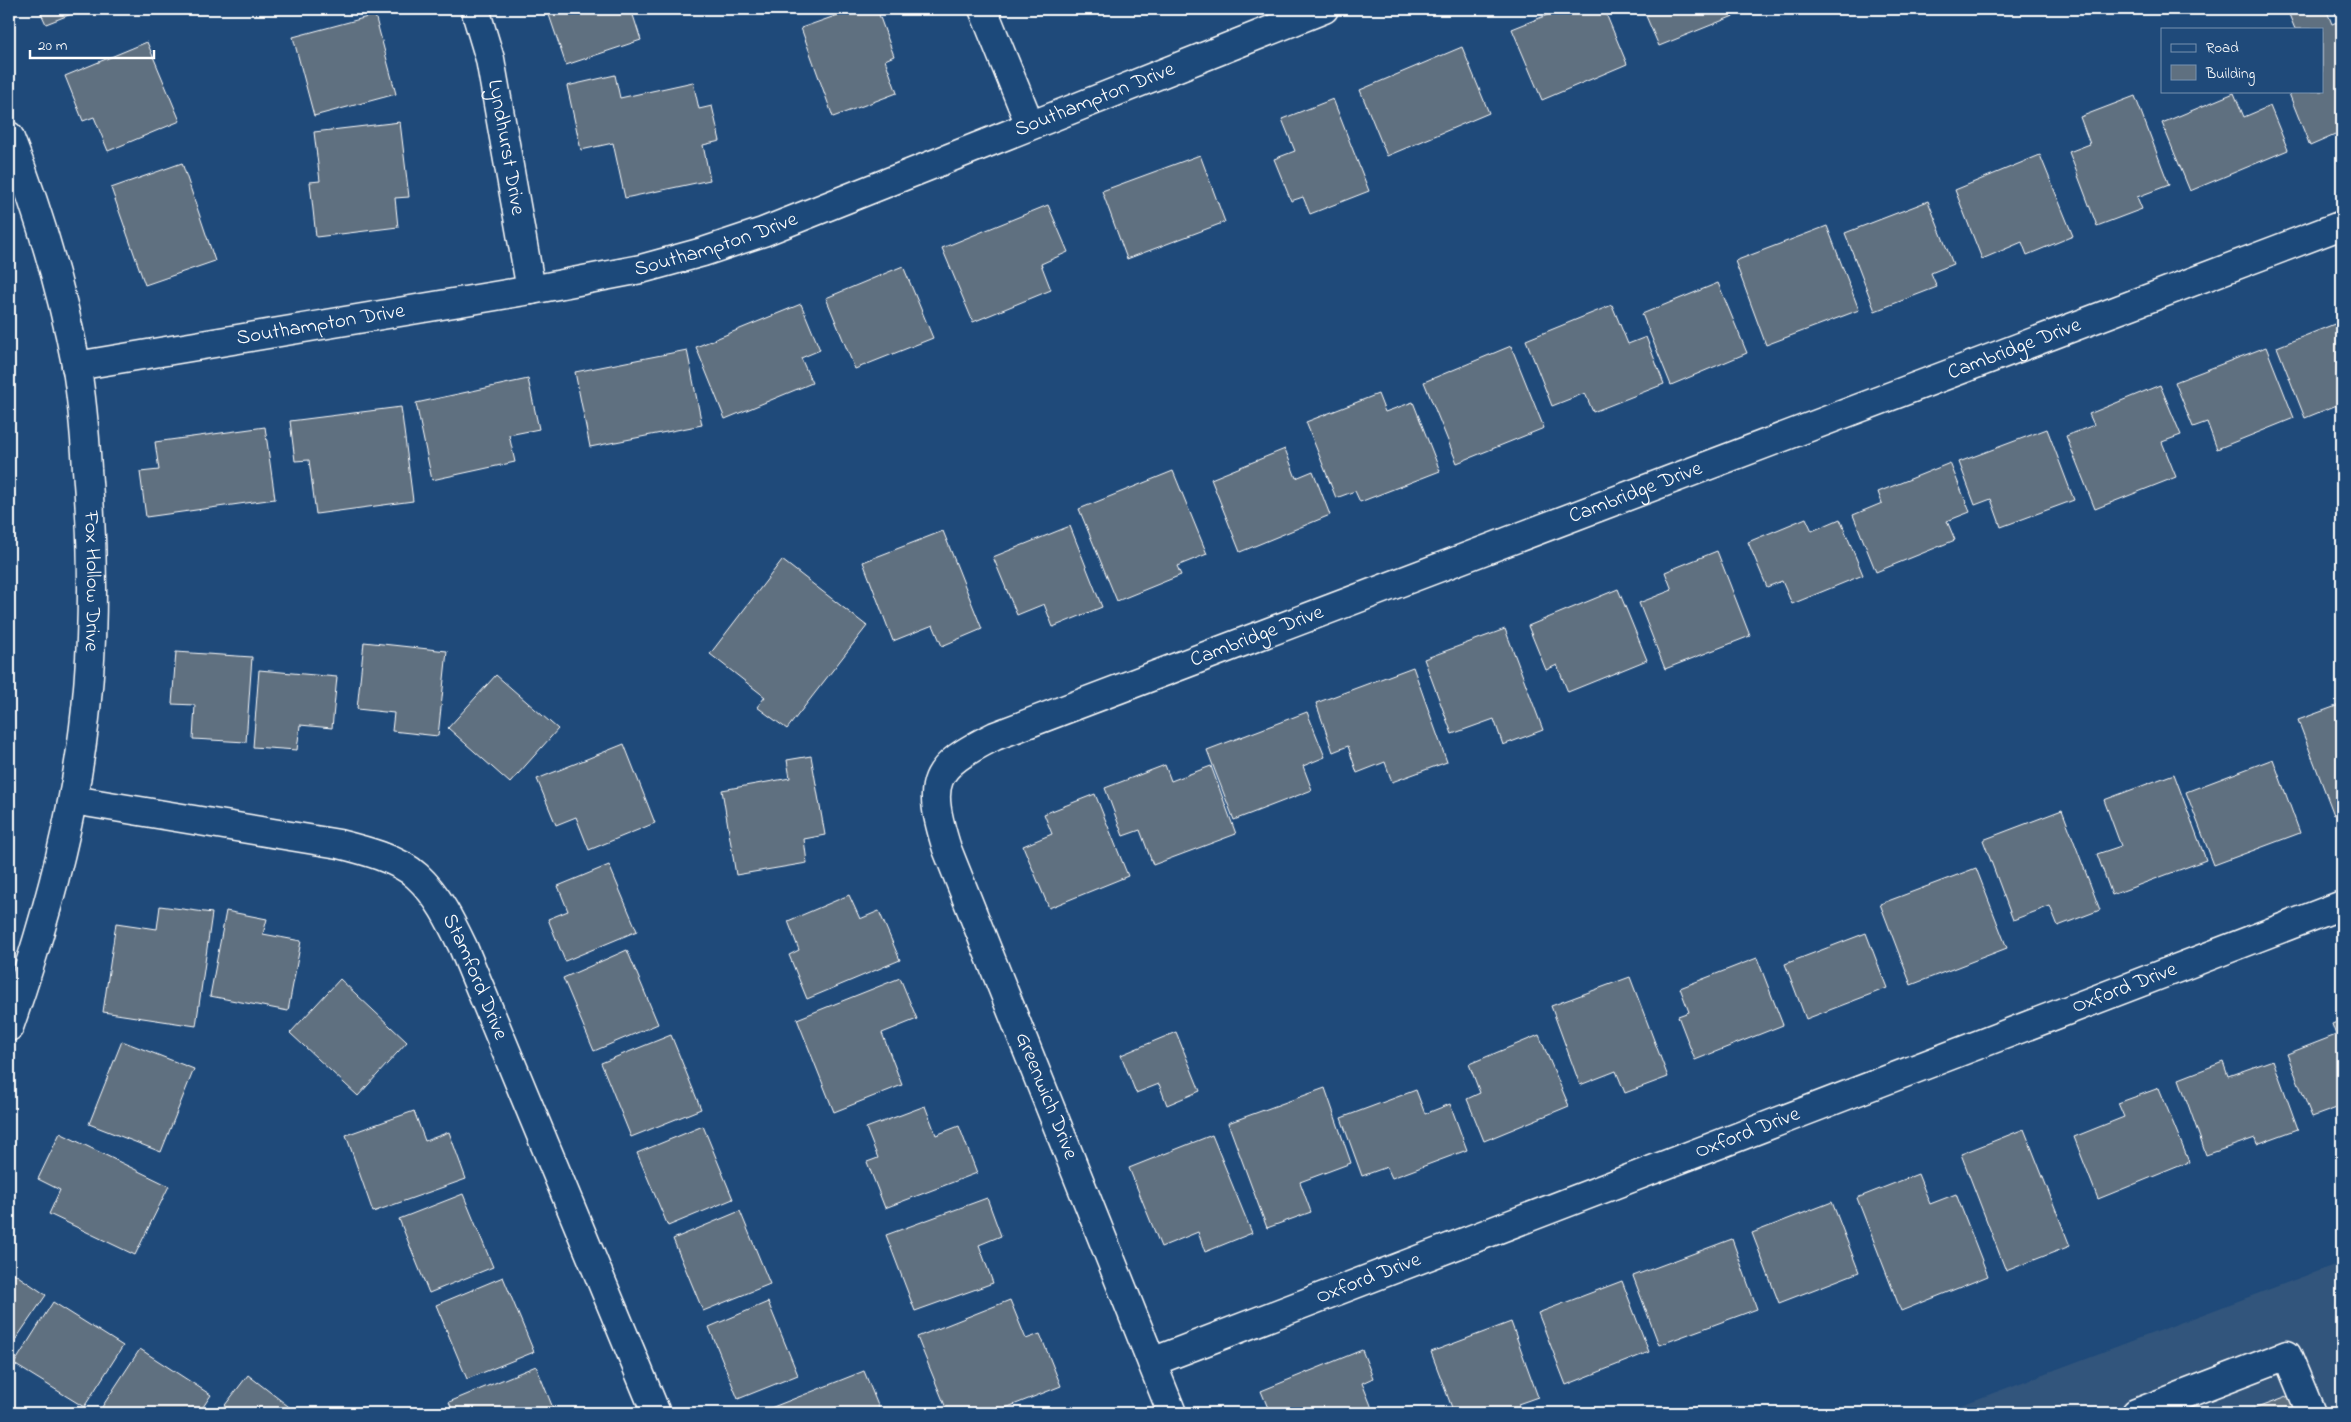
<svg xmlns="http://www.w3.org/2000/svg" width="2351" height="1422" font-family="'Indie Flower',sans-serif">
<rect width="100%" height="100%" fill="#1f4a7a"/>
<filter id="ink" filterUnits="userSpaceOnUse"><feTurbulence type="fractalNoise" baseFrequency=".02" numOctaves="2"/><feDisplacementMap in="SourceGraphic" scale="10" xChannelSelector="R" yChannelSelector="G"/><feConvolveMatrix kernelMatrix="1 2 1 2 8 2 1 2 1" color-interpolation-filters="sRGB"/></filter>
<g filter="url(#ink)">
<polygon fill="#32557c" points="2342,1262 2342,1413 1940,1413"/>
<g fill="#5f7080" stroke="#fff">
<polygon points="39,9 84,9 46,24"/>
<polygon points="547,9 631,9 641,40 566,65"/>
<polygon points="855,9 877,9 894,56 885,60 897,93 833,117 801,28"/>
<polygon points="1562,9 1604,9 1627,64 1542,100 1512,29"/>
<polygon points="1643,9 1751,9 1659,46"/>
<polygon points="2295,9 2326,9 2332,24 2342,20 2342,132 2310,146 2288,91 2322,91 2322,29 2295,29 2288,12"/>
<polygon points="375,15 396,94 314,116 293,37"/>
<polygon points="147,42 180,121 108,151 94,117 83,121 65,76"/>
<polygon points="1462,47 1489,113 1387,156 1360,90"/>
<polygon points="615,75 620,98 693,82 699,109 712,106 720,141 703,145 710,180 625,198 613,143 581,150 567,86"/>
<polygon points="2234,93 2244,117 2270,106 2288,150 2190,191 2162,123"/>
<polygon points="2135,96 2169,185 2137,197 2142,209 2097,226 2069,152 2090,144 2080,117"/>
<polygon points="1333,99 1369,191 1310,214 1303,197 1291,201 1274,159 1295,151 1282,119"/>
<polygon points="400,122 409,197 395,198 398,227 316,237 310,182 320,181 314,132"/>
<polygon points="1200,155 1225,222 1127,259 1102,191"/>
<polygon points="2040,155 2073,236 2027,255 2022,242 1982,259 1955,190"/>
<polygon points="182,163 215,261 145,285 111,188"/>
<polygon points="1928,201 1953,264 1931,273 1937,287 1875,311 1845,233"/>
<polygon points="1048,205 1068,252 1041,264 1051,290 973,322 942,248"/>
<polygon points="1827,226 1859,310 1766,345 1735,261"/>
<polygon points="903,266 933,338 855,369 826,298"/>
<polygon points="1718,283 1747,353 1671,385 1642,314"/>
<polygon points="801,304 820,350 801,358 812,383 725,419 696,347"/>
<polygon points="1612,305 1628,344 1646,337 1664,384 1593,412 1585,393 1552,406 1526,340"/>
<polygon points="2342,321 2342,403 2305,418 2277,347"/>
<polygon points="1511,346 1544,428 1457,463 1424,382"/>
<polygon points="2266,347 2294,418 2217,449 2207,422 2193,427 2175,382"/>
<polygon points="687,350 702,425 590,447 575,372"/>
<polygon points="528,379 539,429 509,435 515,462 432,480 416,403"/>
<polygon points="2160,385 2181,435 2162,442 2176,477 2095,509 2066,436 2094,425 2089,414"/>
<polygon points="1378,394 1385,412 1413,402 1440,471 1360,502 1355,491 1336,498 1306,422"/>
<polygon points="401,407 413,501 316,514 309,460 295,461 290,421"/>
<polygon points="265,427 275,499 146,517 140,472 159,470 155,442"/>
<polygon points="2047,429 2074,500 2001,527 1991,499 1975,505 1959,462"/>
<polygon points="1285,449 1296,478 1313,471 1330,515 1240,552 1211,479"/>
<polygon points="1950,463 1970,512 1947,521 1955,540 1876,572 1853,515 1882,503 1878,492"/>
<polygon points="1173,471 1207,554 1177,566 1181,575 1117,601 1079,509"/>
<polygon points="1806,518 1812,531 1840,519 1863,575 1792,604 1782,581 1767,587 1748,542"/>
<polygon points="1070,526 1102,607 1053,627 1044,604 1017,615 993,557"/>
<polygon points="943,531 982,629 942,646 933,625 893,641 863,562"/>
<polygon points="1717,551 1750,636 1665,669 1639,603 1672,590 1665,572"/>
<polygon points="782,560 867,626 787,729 757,707 765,697 710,654"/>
<polygon points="1618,589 1647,660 1568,692 1557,665 1546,670 1528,626"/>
<polygon points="1505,629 1543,730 1503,745 1494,719 1452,734 1424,659"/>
<polygon points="364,642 447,651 438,736 392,731 394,713 357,709"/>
<polygon points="176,652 252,657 246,742 193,739 195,705 172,704"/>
<polygon points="1413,667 1447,762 1392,782 1385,762 1357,773 1348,746 1333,752 1316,703"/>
<polygon points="259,670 337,677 332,728 300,725 297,750 253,747"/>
<polygon points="496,675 558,729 510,783 448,728"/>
<polygon points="2342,704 2342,812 2334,815 2298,720"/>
<polygon points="1307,712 1325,757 1303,766 1312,790 1234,820 1207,750"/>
<polygon points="624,744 655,823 589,850 576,817 556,825 537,779"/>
<polygon points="811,756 825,835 804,839 807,863 736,875 722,790 790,778 787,760"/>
<polygon points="2273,759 2300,833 2214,865 2186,792"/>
<polygon points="1165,765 1171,781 1211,766 1236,834 1153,865 1140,830 1123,836 1105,788"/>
<polygon points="2174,774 2206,860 2112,895 2097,854 2121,846 2104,800"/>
<polygon points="1095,794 1128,876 1049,908 1023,846 1052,834 1044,814"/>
<polygon points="2062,810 2100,910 2058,926 2050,906 2013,920 1983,840"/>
<polygon points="609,865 637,931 565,961 548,919 568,911 558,886"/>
<polygon points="1976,868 2007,948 1911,985 1880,904"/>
<polygon points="849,895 860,919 879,911 900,960 807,999 789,955 799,950 788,921"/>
<polygon points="160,906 212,913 196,1026 103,1012 116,923 157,929"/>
<polygon points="226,911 267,919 263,934 301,941 288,1011 210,996"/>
<polygon points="1866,933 1887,988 1806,1019 1785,964"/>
<polygon points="627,950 658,1024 594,1051 563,978"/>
<polygon points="1757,958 1783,1025 1695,1060 1678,1016 1689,1012 1680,988"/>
<polygon points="1630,977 1668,1077 1625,1093 1616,1071 1580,1085 1551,1006"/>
<polygon points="900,978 917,1019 882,1033 902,1085 834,1112 797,1019"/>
<polygon points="340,979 407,1042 358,1096 290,1033"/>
<polygon points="2342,1020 2342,1106 2312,1117 2287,1054 2336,1035 2332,1024"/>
<polygon points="1176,1032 1200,1091 1167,1105 1159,1084 1136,1093 1121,1055"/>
<polygon points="671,1035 701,1109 631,1137 601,1063"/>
<polygon points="1539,1035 1569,1106 1484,1141 1467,1099 1480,1093 1469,1064"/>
<polygon points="122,1041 194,1069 161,1152 89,1124"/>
<polygon points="2273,1060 2298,1129 2257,1144 2255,1138 2206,1155 2179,1079 2223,1062 2228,1076"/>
<polygon points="1325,1088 1351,1163 1300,1182 1311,1212 1267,1228 1228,1123"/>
<polygon points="2159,1088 2189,1162 2098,1199 2074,1137 2124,1117 2118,1103"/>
<polygon points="1416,1090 1425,1114 1450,1104 1467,1150 1392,1178 1387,1167 1362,1176 1341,1118"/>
<polygon points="925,1106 936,1135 959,1126 977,1173 885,1208 867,1162 878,1158 866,1128"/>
<polygon points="414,1111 425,1141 449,1132 466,1179 373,1212 346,1135"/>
<polygon points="703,1126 733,1199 668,1226 637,1153"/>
<polygon points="2024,1129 2070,1246 2006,1271 1961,1154"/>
<polygon points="60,1133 169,1186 135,1255 49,1214 60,1190 38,1179"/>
<polygon points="1212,1135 1252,1233 1205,1252 1198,1232 1161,1247 1129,1168"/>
<polygon points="1918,1174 1930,1204 1956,1194 1988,1276 1901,1311 1857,1198"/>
<polygon points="463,1194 493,1267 429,1293 399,1219"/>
<polygon points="987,1198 1001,1236 979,1245 993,1283 915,1311 886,1235"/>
<polygon points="1832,1202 1859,1272 1779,1303 1752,1233"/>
<polygon points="740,1211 770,1284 703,1311 673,1239"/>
<polygon points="1732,1239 1757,1309 1659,1345 1633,1276"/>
<polygon points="9,1270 46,1295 9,1349"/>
<polygon points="503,1277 534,1352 467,1379 436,1305"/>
<polygon points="1622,1281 1649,1352 1566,1385 1538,1313"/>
<polygon points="1010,1300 1026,1339 1040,1334 1061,1386 993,1413 948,1413 917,1337"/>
<polygon points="53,1302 123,1346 84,1407 14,1364"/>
<polygon points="768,1302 798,1375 738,1399 709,1327"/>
<polygon points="1511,1322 1538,1397 1518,1404 1522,1413 1454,1413 1431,1352"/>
<polygon points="140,1349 211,1395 199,1413 98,1413"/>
<polygon points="1362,1350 1373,1378 1362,1383 1374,1413 1270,1413 1261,1391"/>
<polygon points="536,1366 555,1413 454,1413 449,1402"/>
<polygon points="864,1371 881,1413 758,1413"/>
<polygon points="248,1375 297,1413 219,1413"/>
<polygon points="2292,1395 2299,1413 2243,1413"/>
</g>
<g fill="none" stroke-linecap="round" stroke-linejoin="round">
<defs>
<g id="minor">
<path id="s1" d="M475,9l15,50 41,231"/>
<polyline points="983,9 1030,125"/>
<path id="s2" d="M9,136c29,73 52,151 67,228 6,34 9,70 11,105 9,110 7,224 -15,333 -15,76 -37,151 -63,225"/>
<path id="s3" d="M76,366l455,-76 110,-21 62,-17 60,-20 561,-223"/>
<path id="s4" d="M73,800l266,44c24,6 60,15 78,32 21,19 34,46 46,71l193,466"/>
<path id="s5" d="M1152,1362l1190,-457"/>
<path id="s6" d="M1172,1413l-225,-564c-21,-68 -16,-81 48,-113l1347,-511"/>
<polyline points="2136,1413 2287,1355 2311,1413"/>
</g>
</defs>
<use href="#minor" stroke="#fff" stroke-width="31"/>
<use href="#minor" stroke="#1f4a7a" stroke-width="28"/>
</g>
</g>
<g text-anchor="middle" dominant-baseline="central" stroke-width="4" stroke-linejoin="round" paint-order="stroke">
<g font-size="21" fill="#fff" stroke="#1f4a7a">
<text stroke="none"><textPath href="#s3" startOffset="1058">Southampton Drive</textPath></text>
<text stroke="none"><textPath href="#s1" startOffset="142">Lyndhurst Drive</textPath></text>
<text stroke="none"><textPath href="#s3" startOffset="652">Southampton Drive</textPath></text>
<text stroke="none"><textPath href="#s3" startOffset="248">Southampton Drive</textPath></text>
<text stroke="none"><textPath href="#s6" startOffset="1841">Cambridge Drive</textPath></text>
<text stroke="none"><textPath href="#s6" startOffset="1436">Cambridge Drive</textPath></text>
<text stroke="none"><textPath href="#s2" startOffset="456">Fox Hollow Drive</textPath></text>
<text stroke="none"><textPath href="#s6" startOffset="1031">Cambridge Drive</textPath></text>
<text stroke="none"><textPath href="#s4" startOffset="472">Stamford Drive</textPath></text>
<text stroke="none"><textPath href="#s5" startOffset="1042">Oxford Drive</textPath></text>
<text transform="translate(1046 1096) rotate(68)">Greenwich Drive</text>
<text stroke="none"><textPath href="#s5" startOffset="638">Oxford Drive</textPath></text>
<text stroke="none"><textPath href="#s5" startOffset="232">Oxford Drive</textPath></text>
</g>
</g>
<rect width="2351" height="1422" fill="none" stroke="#1f4a7a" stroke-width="30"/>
<rect x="15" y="15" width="2321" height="1392" fill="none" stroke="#fff" stroke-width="2" filter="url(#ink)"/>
<rect x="2161" y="28" width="162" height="65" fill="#1f4a7a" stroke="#7992af"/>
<rect x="2171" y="44" width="25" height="8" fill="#1f4a7a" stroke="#7992af"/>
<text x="2206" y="52" font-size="15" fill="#ffffff">Road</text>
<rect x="2171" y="65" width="25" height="15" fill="#5f7080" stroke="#7992af"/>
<text x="2206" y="78" font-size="15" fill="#ffffff">Building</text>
<path d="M30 50v8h124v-8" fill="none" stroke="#ffffff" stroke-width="2.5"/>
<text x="38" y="50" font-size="15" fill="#ffffff" stroke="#1f4a7a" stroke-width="4" paint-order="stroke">20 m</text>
</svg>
